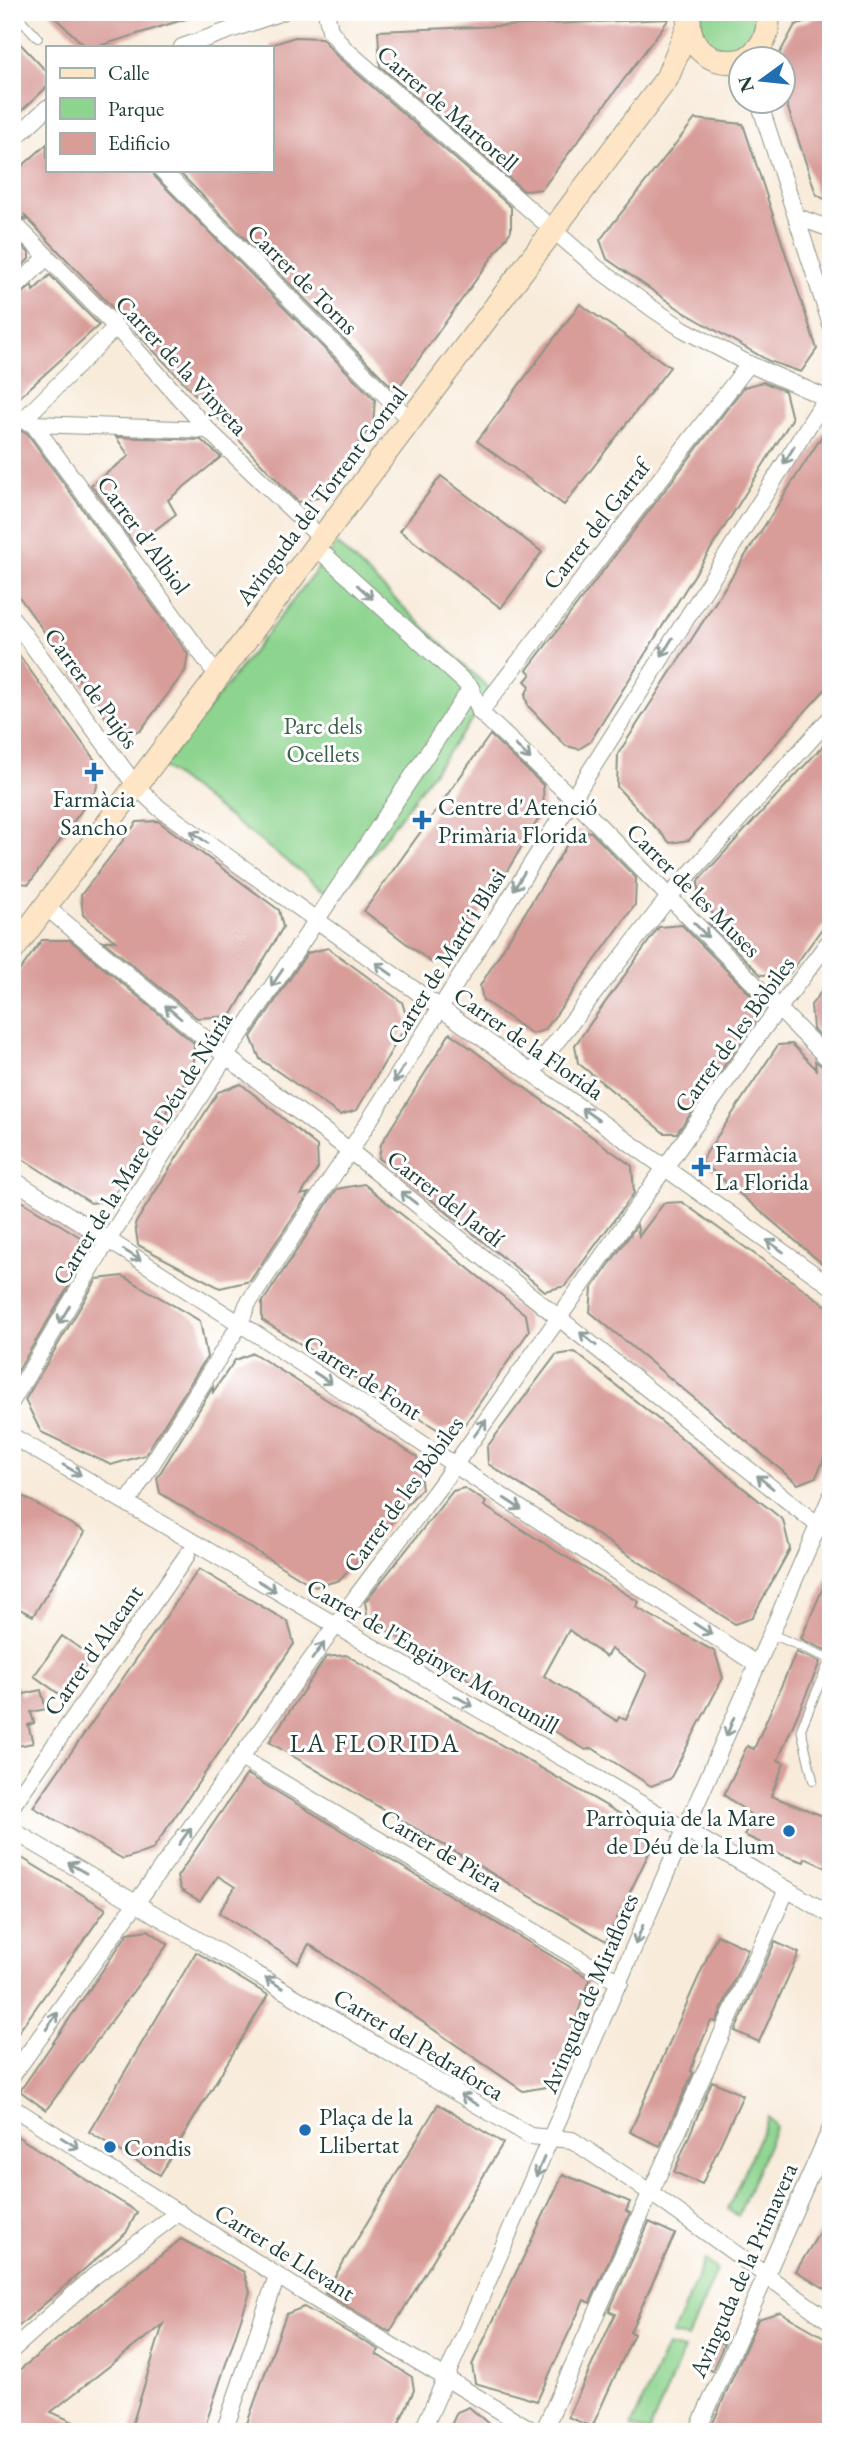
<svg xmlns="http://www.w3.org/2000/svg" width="843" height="2444" font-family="'EB Garamond',serif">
<rect width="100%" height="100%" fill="#fff"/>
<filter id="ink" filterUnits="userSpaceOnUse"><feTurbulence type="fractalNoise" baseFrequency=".0143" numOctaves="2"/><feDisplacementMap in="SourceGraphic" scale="14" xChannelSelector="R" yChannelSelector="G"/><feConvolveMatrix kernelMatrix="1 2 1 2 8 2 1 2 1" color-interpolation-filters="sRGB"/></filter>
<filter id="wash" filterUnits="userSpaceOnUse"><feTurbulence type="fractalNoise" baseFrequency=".00686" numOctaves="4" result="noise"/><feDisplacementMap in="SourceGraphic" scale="28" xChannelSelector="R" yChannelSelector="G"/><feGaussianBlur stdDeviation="1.57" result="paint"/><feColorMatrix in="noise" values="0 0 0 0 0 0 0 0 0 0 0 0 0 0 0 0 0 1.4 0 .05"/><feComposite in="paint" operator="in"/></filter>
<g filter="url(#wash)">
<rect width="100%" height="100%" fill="#f8ebda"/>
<g fill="#8dd48e" stroke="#568861" stroke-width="2">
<path d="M703,12h51v20c-20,29 -61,15 -51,-20z"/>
<polygon points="337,544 493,692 338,900 163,767"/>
<polygon points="768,2117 776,2126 738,2216 728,2209"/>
<polygon points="705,2260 717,2270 688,2338 672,2335"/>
<polygon points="667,2346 684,2350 649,2432 631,2427"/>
</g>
<g id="blocks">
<g fill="#d89c99" fill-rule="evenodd">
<polygon points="49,12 194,12 195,16 96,47 86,47"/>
<polygon points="831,13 831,203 816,194 783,93 783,60 776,60 795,25"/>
<polygon points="669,19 542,189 524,191 380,66 378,31"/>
<polygon points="12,35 47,72 47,87 12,120"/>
<polygon points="295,37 322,38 337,56 511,207 511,231 401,384 392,387 177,170 271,170 271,45"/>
<polygon points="695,119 743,124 817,349 801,372 769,361 682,311 607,259 600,240"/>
<polygon points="47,144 47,170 152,170 155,177 375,400 373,424 317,498 298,502 25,216 26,220 12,211 12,175"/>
<polygon points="12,236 29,253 29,259 12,276"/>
<polygon points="50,275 99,325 12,404 12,301 32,286 33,291"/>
<polygon points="580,304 670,367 564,505 477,441"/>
<polygon points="763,382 785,391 792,419 590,742 579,749 566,746 528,706 525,695 530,686 525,681 531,674 527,670 744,387"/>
<polygon points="831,422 831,683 689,840 670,843 617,787 618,754"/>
<polygon points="12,428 27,433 188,654 185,671 140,731 117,733 12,587"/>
<polygon points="116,437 201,440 221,457 168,500 176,514 135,545 91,485 129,456"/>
<polygon points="441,476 542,552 501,608 400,531"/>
<polygon points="12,645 101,769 96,790 29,884 12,882"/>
<polygon points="490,735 543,785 544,810 453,960 432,963 364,911"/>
<polygon points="831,737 831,916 789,974 761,975 709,923 721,922 698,898 698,881"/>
<polygon points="158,821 279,910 283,927 231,1016 197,1018 103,941 115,941 83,915 81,895 137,822"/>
<polygon points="576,830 591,832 636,878 635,905 545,1030 532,1034 483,1000 480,986"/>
<polygon points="682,925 752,996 755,1022 677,1133 664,1133 578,1063 575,1045 659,927"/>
<polygon points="42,940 70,940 194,1043 194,1067 111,1200 91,1203 12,1152 12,981"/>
<polygon points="328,948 402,1002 408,1022 357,1110 340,1115 260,1059 251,1037 307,953"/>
<polygon points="831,979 831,1047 813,1029 811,1005"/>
<polygon points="450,1033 632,1166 634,1193 565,1286 545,1291 379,1158 381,1144"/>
<polygon points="792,1044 816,1069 815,1061 831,1072 831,1271 701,1161 778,1045"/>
<polygon points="241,1084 317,1146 318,1168 301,1195 309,1193 250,1281 220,1288 138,1245 135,1224 218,1092"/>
<polygon points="364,1184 526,1315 529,1331 465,1424 440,1431 262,1320 262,1303 337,1189"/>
<polygon points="12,1195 80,1237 82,1264 13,1379"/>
<polygon points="682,1202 831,1309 831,1442 816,1477 798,1484 590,1312 592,1289 637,1225 639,1236 664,1203"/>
<polygon points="123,1276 200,1321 207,1357 145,1455 111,1465 41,1432 25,1400 97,1279"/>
<polygon points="575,1352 783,1520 790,1549 752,1618 735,1624 488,1464 487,1447 556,1355"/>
<polygon points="253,1353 417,1457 422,1488 340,1580 315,1587 160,1493 157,1478 213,1387 213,1392 235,1360"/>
<path d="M464,1488l22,14 -2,4 155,96 -3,5 79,45 8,26 -53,101 -19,7 -59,-38 -6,2 -218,-131 -3,-17 88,-111zM569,1630l37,27 5,-8 36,24 -21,47 -7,-3 -2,4 -73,-45z"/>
<polygon points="12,1490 85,1532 33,1616 12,1605"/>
<polygon points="199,1569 288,1622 294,1644 152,1850 123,1859 33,1807"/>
<polygon points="831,1569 831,1638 825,1650 801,1639"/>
<polygon points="62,1636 91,1656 62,1696 34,1676"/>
<polygon points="796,1652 820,1662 778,1760 784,1763 771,1796 831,1819 831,1870 805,1858 804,1862 758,1847 761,1843 744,1835 754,1817 724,1795 747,1746 754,1749"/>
<polygon points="346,1655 641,1826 650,1851 606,1941 269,1742 326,1657"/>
<polygon points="12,1686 18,1686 20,1695 41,1690 46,1709 31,1712 34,1723 28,1725 33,1743 12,1747"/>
<polygon points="247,1774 590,1979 551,2086 523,2091 309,1944 298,1963 219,1913 235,1887 218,1876 200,1901 181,1890 177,1877"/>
<polygon points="12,1852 106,1909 12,2041"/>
<polygon points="148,1930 168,1944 46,2110 20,2091 128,1933"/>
<polygon points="717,1935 748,1949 716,2022 711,2021 696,2055 691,2071 693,2073 660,2146 630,2132"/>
<polygon points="775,1942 799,1953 759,2042 735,2031"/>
<polygon points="196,1952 268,1995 160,2175 89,2132"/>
<polygon points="712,2081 743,2095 702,2184 674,2172"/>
<polygon points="438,2104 503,2143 390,2332 325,2293"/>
<polygon points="12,2133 137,2212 126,2233 12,2332"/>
<polygon points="563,2174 630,2202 626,2211 630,2213 590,2303 584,2300 537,2401 475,2383 472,2365"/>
<polygon points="831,2213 831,2292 796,2271"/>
<polygon points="649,2222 675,2234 630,2332 634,2334 592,2427 568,2417 615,2314 609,2311"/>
<polygon points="181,2239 244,2272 250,2292 203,2432 130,2432 163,2324 51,2412 96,2432 12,2432 12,2376"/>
<polygon points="304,2307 379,2350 376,2354 412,2377 414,2390 395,2432 244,2432 286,2314"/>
<polygon points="780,2312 831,2341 831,2432 709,2432 758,2319"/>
<polygon points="711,2339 724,2344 712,2371 700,2366"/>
<polygon points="469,2407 498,2432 448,2432 457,2412"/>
</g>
</g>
</g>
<g filter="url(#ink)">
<use href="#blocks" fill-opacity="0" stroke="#8c9487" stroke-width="2"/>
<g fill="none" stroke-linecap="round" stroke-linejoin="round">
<defs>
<g id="lane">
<polyline points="14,12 38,38"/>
<polyline points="769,1633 830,1659 801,1729 813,1780"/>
</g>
<g id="street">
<polyline points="326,12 330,30 344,48 597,268 653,309 683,329 749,364 831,400"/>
<polyline points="182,47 282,12"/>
<polyline points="759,102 831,325"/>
<polyline points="12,141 47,108"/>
<polyline points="162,170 411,421"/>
<polyline points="797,217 831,229"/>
<polyline points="12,221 116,327 208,430 321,538"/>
<polyline points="12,291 47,257"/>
<polyline points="12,417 33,424 208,430"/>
<polyline points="23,420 116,327"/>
<polyline points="33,424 217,675"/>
<polyline points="315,546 471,688 480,712 571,797 831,1062"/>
<polyline points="12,618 136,786 159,808 831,1286"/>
<polyline points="480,712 749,364"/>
<polyline points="46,907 226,1056 350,1151 818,1525"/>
<polyline points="12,917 25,935"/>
<polyline points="532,1073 669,897 831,717"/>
<polyline points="12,1179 261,1337 756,1664"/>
<polyline points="12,1401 108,1240 226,1056 471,688"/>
<polyline points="12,1436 831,1915"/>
<polyline points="128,1502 240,1324 247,1305 355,1143 826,398"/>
<polyline points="241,1758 620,1983"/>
<polyline points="12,1806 187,1555"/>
<polyline points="12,1830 530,2136 572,2140 651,2193 831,2322"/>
<polyline points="12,2076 356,1597 439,1487 763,1029 831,939"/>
<polyline points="12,2107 303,2292 535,2432"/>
<polyline points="12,2350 93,2277 179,2212"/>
<polyline points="224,2432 277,2276"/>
<polyline points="422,2432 831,1496"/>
<polyline points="543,2432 787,1889"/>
<polyline points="697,2432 831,2128"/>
</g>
<g id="secondary">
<path d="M689,19c-1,30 24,48 53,41"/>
<path d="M744,60c18,-11 27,-26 23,-48"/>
<polyline points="12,951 667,78 688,27"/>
</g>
</defs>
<use href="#lane" stroke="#8c9487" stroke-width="10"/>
<use href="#street" stroke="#8c9487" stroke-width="18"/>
<use href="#secondary" stroke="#8c9487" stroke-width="25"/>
<use href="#lane" stroke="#fff" stroke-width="8"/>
<use href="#street" stroke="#fff" stroke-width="16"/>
<use href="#secondary" stroke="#fde5c5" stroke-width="23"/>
</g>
<defs><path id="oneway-shaft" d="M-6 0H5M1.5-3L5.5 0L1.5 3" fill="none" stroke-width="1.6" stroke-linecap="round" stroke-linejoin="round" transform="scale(1.75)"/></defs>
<g stroke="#8f9e9a">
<use href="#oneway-shaft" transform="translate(789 455) rotate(122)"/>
<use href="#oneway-shaft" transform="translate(365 592) rotate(42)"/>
<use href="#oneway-shaft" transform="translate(667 647) rotate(122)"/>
<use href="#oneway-shaft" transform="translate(523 752) rotate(43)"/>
<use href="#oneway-shaft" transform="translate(199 837) rotate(-144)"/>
<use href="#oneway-shaft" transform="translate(519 881) rotate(122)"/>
<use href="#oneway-shaft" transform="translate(701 930) rotate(45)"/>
<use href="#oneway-shaft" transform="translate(384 969) rotate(-145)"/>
<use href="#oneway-shaft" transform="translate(277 978) rotate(124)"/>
<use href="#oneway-shaft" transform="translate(173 1012) rotate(-140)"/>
<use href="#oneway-shaft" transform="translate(399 1074) rotate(122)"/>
<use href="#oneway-shaft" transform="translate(590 1114) rotate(-145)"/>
<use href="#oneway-shaft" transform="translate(409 1198) rotate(-142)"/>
<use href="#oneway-shaft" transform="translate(775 1246) rotate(-145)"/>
<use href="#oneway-shaft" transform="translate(132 1255) rotate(32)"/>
<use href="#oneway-shaft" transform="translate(64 1315) rotate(121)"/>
<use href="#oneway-shaft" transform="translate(588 1339) rotate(-141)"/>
<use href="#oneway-shaft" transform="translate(323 1378) rotate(33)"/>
<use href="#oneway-shaft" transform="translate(480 1428) rotate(-54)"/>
<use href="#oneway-shaft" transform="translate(72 1470) rotate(30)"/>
<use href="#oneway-shaft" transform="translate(765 1482) rotate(-141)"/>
<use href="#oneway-shaft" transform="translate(513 1504) rotate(33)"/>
<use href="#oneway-shaft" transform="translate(267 1586) rotate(31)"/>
<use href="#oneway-shaft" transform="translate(703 1629) rotate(33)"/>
<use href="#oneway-shaft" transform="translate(318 1651) rotate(-54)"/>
<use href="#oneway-shaft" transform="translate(464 1701) rotate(30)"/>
<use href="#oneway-shaft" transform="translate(730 1727) rotate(112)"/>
<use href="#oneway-shaft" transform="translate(185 1836) rotate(-54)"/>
<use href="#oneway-shaft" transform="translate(77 1868) rotate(-150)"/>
<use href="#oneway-shaft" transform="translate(639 1935) rotate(112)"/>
<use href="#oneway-shaft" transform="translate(274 1983) rotate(-149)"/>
<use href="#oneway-shaft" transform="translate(52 2021) rotate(-55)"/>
<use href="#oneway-shaft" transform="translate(469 2100) rotate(-149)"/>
<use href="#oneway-shaft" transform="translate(70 2143) rotate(32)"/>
<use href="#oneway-shaft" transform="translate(540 2167) rotate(113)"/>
</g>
</g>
<g fill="#1f6fb2" stroke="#fff" stroke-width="2.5">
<path d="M90.5 761.5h7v7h7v7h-7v7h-7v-7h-7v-7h7z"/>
<path d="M418.5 809.5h7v7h7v7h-7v7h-7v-7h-7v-7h7z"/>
<path d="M697.5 1156.5h7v7h7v7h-7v7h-7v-7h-7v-7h7z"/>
<circle cx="789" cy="1831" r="7"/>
<circle cx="305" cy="2130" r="7"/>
<circle cx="110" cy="2147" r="7"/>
</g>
<g text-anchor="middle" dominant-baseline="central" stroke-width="6" stroke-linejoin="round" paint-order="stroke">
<g font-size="24" fill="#1f3d34" stroke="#fff">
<text transform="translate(448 108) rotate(41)">Carrer de Martorell</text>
<text transform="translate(303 279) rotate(45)">Carrer de Torns</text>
<text transform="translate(182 365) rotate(47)">Carrer de la Vinyeta</text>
<text transform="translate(321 495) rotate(-53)">Avinguda del Torrent Gornal</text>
<text transform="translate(596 524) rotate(-52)">Carrer del Garraf</text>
<text transform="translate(144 535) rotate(54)">Carrer d'Albiol</text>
<text transform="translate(92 688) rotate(54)">Carrer de Pujós</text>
<text transform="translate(694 890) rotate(45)">Carrer de les Muses</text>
<text transform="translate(446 956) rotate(-58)">Carrer de Martí i Blasi</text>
<text transform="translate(734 1034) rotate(-54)">Carrer de les Bòbiles</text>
<text transform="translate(529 1043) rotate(35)">Carrer de la Florida</text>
<text transform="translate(142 1148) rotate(-58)">Carrer de la Mare de Déu de Núria</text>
<text transform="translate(446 1198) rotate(38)">Carrer del Jardí</text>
<text transform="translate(363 1377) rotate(33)">Carrer de Font</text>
<text transform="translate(403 1494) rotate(-54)">Carrer de les Bòbiles</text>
<text transform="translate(93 1650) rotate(-55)">Carrer d'Alacant</text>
<text transform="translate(433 1656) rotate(30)">Carrer de l'Enginyer Moncunill</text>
<text transform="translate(442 1850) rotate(31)">Carrer de Piera</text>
<text transform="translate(589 1993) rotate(-67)">Avinguda de Miraflores</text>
<text transform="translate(419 2044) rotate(31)">Carrer del Pedraforca</text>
<text transform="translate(285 2252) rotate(32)">Carrer de Llevant</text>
<text transform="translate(743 2270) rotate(-66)">Avinguda de la Primavera</text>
</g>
<g font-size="24" fill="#3a634a" stroke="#fff">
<text x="323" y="725">Parc dels<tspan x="323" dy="28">Ocellets</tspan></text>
</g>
<g font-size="24" fill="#1f3d34" stroke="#fff" text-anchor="start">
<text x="94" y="798" text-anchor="middle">Farmàcia<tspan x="94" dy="28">Sancho</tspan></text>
<text x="438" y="806">Centre d'Atenció<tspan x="438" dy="28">Primària Florida</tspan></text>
<text x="715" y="1153">Farmàcia<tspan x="715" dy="28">La Florida</tspan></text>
<text x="775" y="1817" text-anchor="end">Parròquia de la Mare<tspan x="775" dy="28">de Déu de la Llum</tspan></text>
<text x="319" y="2116">Plaça de la<tspan x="319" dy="28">Llibertat</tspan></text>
<text x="124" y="2147">Condis</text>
</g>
<g font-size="26" letter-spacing="2" fill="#1f3d34" stroke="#fff">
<text x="375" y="1743">LA FLORIDA</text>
</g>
</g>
<rect width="843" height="2444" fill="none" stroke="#fff" stroke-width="42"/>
<rect x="46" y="46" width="228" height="126" fill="#ffffff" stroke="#a5b1ae" stroke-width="2"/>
<rect x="60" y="68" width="35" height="10" fill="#fde5c5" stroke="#a5b1ae" stroke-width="2"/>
<text x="108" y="80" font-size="21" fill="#1f3d34">Calle</text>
<rect x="60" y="98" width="35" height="21" fill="#8dd48e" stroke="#a5b1ae" stroke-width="2"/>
<text x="108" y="116" font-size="21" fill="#1f3d34">Parque</text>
<rect x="60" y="133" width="35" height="21" fill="#d89c99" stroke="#a5b1ae" stroke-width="2"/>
<text x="108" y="150" font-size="21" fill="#1f3d34">Edificio</text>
<g transform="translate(762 80) rotate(255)"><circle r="33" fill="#ffffff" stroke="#a5b1ae" stroke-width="2"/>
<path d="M0-5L12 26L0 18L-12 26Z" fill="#1f6fb2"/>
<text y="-10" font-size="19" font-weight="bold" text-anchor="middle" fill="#1f3d34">N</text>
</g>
</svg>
